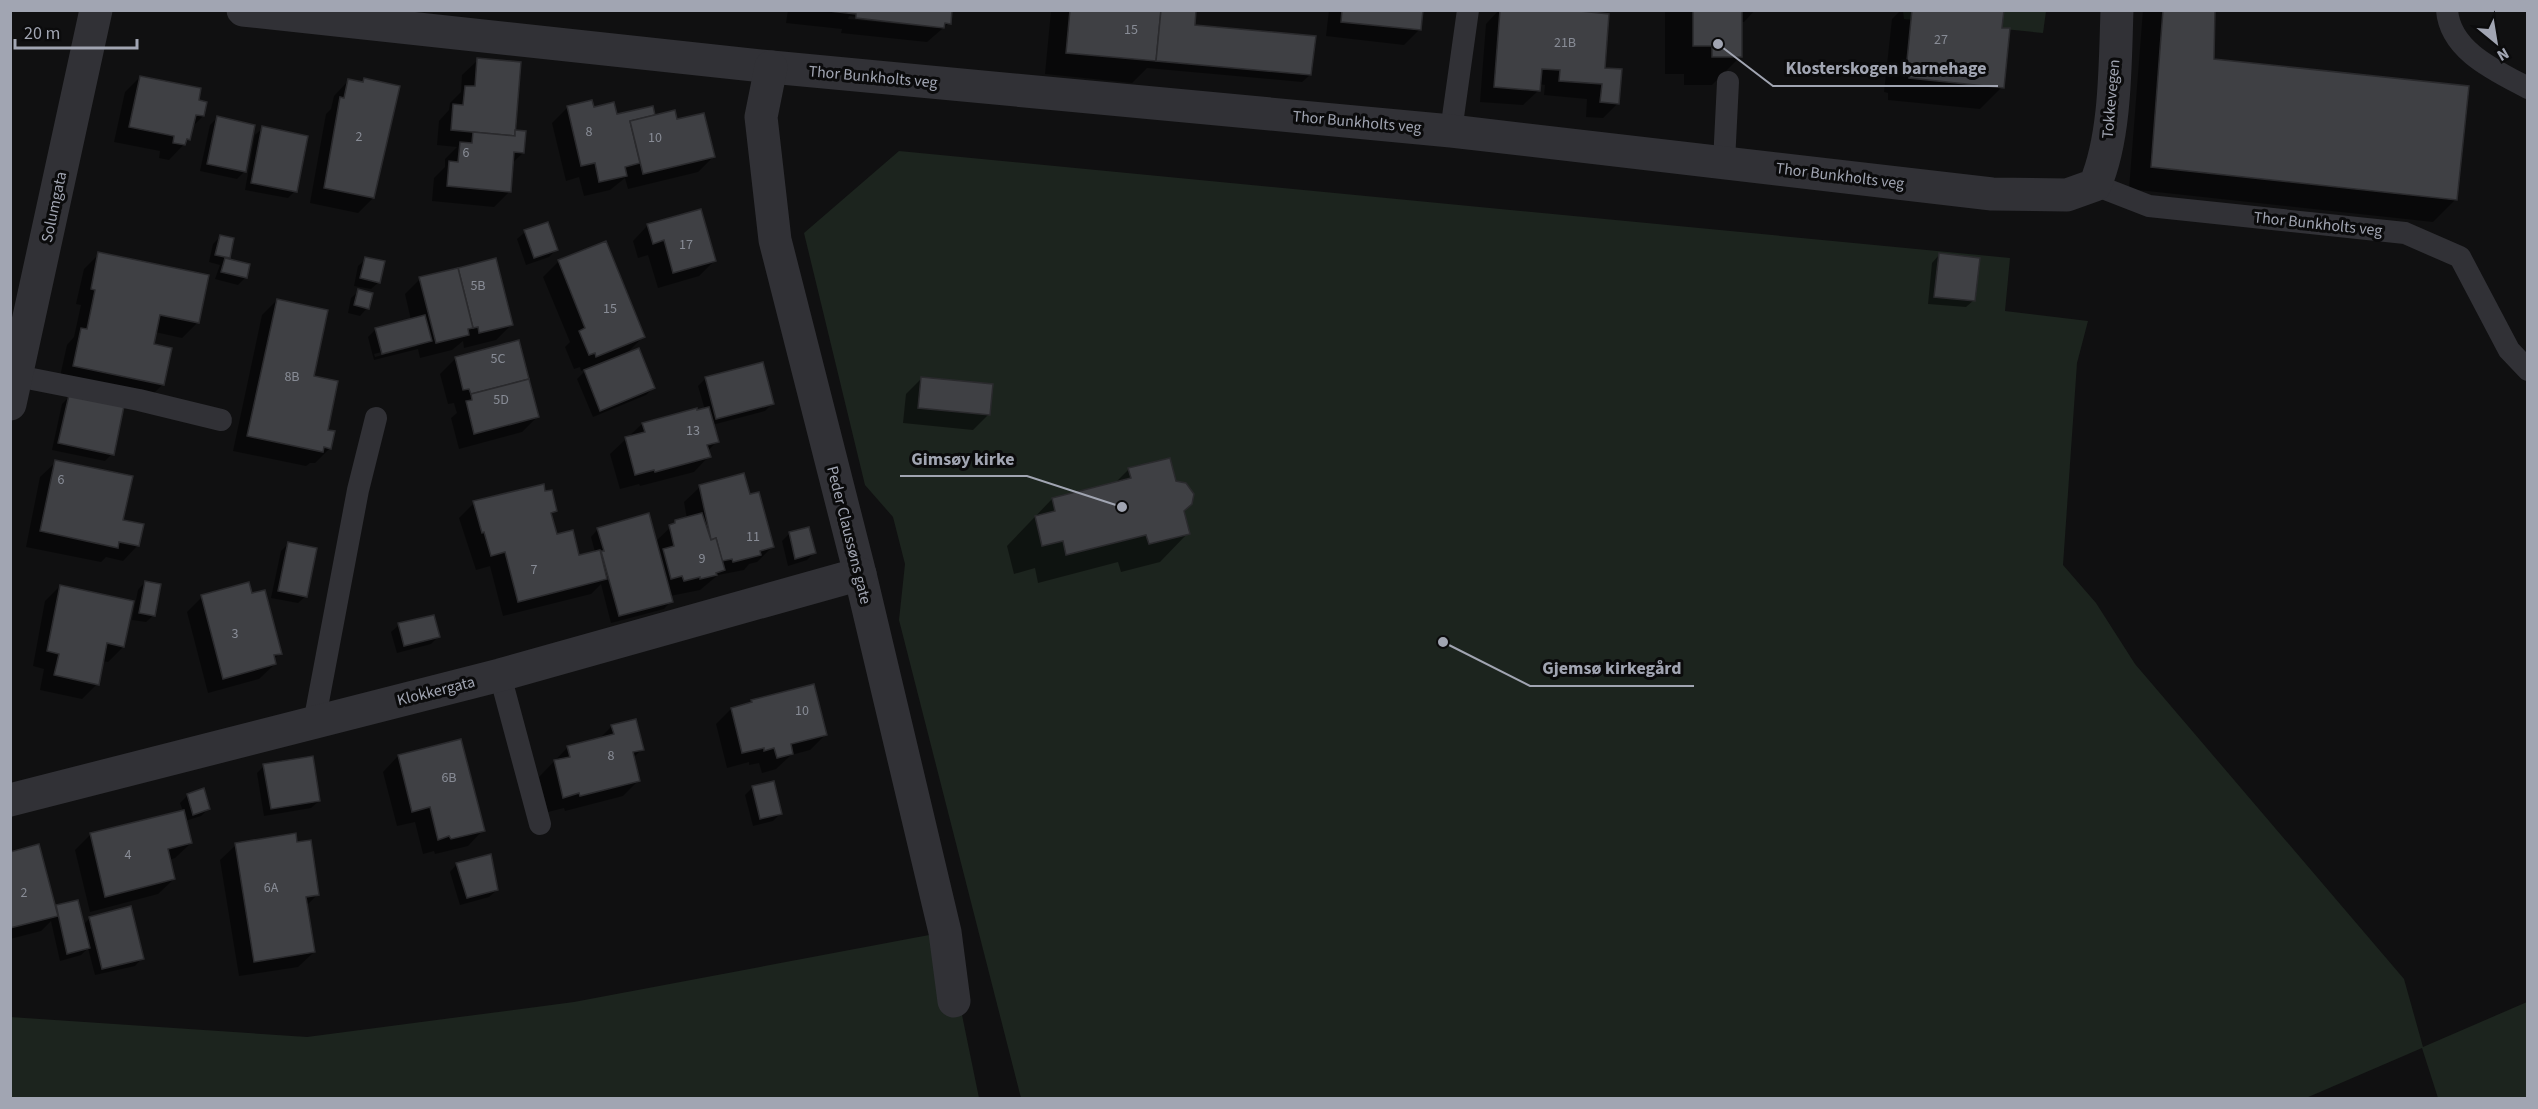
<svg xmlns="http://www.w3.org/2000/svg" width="2538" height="1109" font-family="'Source Sans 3',sans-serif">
<rect width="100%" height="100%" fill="#101011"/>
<g fill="#1c241e">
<polygon points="1903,11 2046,11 2043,33 1904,19"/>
<polygon points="899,151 2010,258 2005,311 2088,321 2077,363 2063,565 2096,603 2135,664 2404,979 2423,1047 2527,1002 2527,1098 2438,1098 2422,1048 2306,1098 1021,1098 899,620 905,564 893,517 865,485 804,233"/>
<polygon points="945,932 979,1098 11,1098 10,1017 307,1037 574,1002"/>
</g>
<g fill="#0007" fill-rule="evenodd">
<path d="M788,10h163l-2,13 -22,19 -86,-9 1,-4 -56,-6zM849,16l88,9v3l-89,-9z"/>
<polygon points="1042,10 1195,10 1193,26 1310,75 1302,82 1147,68 1132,83 1045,74 1051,11"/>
<polygon points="1329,10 1421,10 1419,30 1404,45 1326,36"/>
<polygon points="1499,10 1545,10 1603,70 1618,103 1603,118 1586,117 1587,99 1544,95 1545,85 1539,84 1539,90 1523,105 1480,102 1486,24"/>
<polygon points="1665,10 1755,10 1744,22 1740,22 1740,57 1712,85 1684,85 1684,74 1665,74"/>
<polygon points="1901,10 2002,10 2000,29 2002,87 1980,109 1888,100 1888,93 1884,92 1892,19"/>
<polygon points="2143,10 2214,10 2212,60 2455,200 2433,222 2129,189"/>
<polygon points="478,60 523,153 511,164 509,192 494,207 432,201 434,178 445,167 445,159 457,147 437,145 439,121 449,110 450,103 461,92 462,75"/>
<polygon points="140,77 197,101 203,116 191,128 189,139 169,160 159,158 160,151 114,142 125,92"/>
<polygon points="349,80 361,83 364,80 373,198 358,213 310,203 326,114 331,109 334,96"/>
<polygon points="567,108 593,109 616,116 654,117 713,157 698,172 628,189 625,178 610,190 584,196 579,177 566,181 552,123"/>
<polygon points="217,118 254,126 244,172 237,179 200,171 210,125"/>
<polygon points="263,128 295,191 288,198 245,190 255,135"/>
<polygon points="648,225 714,261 699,276 658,288 648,255 638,258 633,241"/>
<polygon points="525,232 556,250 549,257 526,265 517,239"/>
<polygon points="220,237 229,257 226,260 246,277 238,285 215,279 220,265 209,262 213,244"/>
<polygon points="99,254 197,323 182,338 155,332 152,345 163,384 148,399 59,381 67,345 74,337 81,305 76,304 84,269"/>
<polygon points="1939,255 1974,300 1966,307 1928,304 1932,263"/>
<polygon points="366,259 379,282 371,289 354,286 358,266"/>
<polygon points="559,261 643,337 625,355 653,388 646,395 593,417 577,379 588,368 581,371 580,367 574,369 565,347 570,342 543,277"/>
<path d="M420,279l92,45 -16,16 -32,8 -1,-7 -11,9 -32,8 -2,-9 -44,11 -6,-23 7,-7 36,-10 -6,-26zM417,343v3l-42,11 -1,-3z"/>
<polygon points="359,291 367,308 360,316 348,313 351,298"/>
<polygon points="277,300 312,377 330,448 315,463 310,463 306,466 233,451 262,315"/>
<polygon points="518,342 537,417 522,432 459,449 451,418 457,413 456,410 454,403 448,404 440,374 455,359"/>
<polygon points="706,378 773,403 765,411 712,425 717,441 708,451 709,456 694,472 640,486 639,484 620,489 610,454 642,424 696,410 696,412 705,410 698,386"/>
<polygon points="922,378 988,415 973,430 903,423 906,394"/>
<polygon points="69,397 112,454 105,461 52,450 62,404"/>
<polygon points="56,462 122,521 138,545 123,561 106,557 101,562 26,547 40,477"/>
<polygon points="1129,469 1175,482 1188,533 1160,562 1121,572 1118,562 1038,583 1035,568 1014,574 1007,546 1052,499 1114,484"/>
<polygon points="700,487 749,496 772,547 757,562 749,564 744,570 718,575 700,590 670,596 671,601 664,609 611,623 601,584 591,594 503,616 490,566 476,570 459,518 474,503 544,493 555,511 550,516 556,536 578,557 595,552 591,537 598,529 655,542 676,522 687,519 684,502"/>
<polygon points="789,534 814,553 807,560 788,566 782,541"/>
<polygon points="289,543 306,596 298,603 271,598 281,551"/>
<polygon points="145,582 154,615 146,622 132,620 138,590"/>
<polygon points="60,586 123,647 108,662 102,661 97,684 82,699 40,690 44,669 33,666 45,601"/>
<polygon points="251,595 280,653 274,659 275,664 259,679 208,693 187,612 202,597"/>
<polygon points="399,625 438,637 431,644 397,653 391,632"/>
<polygon points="752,701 825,735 810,750 791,755 776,769 762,773 759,763 749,765 749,762 727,768 716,724 731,709 748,705"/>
<polygon points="612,726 642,749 633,758 639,780 623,796 565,811 564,808 548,812 539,777 568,747 598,740"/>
<polygon points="398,756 483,830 468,846 435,854 434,851 423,854 415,822 397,826 383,772"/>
<polygon points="264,766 319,801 311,808 264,816 257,773"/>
<polygon points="753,787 780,814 773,821 753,826 745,795"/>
<polygon points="188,795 208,809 201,816 185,821 191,843 175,858 169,860 174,879 158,894 90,912 75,850 90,835 183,811 180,803"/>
<polygon points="296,844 318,894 306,906 314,952 298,967 239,976 220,860 236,845"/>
<polygon points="10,854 55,908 77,902 83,925 90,918 142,958 135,966 95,975 88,948 81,955 60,961 51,921 41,931 10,939"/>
<polygon points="457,864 497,890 489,897 460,905 450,872"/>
</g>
<g fill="#3f4044" stroke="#2a2a2d" stroke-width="1.5">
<polygon points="820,10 952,10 951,24 945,23 944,28 856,18 856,14"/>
<polygon points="1070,10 1161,10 1156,61 1066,53"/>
<polygon points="1161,10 1196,10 1195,25 1316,36 1311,75 1156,61"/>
<polygon points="1342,10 1423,10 1421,30 1341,22"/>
<polygon points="1500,10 1570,10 1609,14 1605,68 1622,69 1619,104 1600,102 1602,84 1559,81 1560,70 1542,69 1540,91 1494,87"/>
<polygon points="1693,10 1742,10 1742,57 1712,57 1712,46 1693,46"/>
<polygon points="1912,10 2004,10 2002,28 2010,28 2004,88 1909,78 1910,71 1906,70"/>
<polygon points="2163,10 2215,10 2214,59 2469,86 2457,200 2151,167"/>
<polygon points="477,58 521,62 515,136 451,130 453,104 463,105 465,86 475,86"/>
<polygon points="140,76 201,88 199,100 207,102 204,116 196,115 190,140 187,139 185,145 173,143 174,136 129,127"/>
<polygon points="364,78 400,86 374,198 324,188 340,97 344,98 348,79 363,82"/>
<polygon points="592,100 594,107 614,102 617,114 653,106 655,115 630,121 640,163 625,167 627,176 599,182 595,163 581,166 567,106"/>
<polygon points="675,110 677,119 704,113 715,157 643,174 630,121"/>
<polygon points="217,116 255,125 246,172 207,164"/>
<polygon points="262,126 308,136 297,192 251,183"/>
<polygon points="515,130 526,131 524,153 514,152 511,192 447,186 449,161 458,162 460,142 472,143 473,132 515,136"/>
<polygon points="701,209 716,261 673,273 664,240 653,244 647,224"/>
<polygon points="548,222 558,250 534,258 524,230"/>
<polygon points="220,235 234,238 230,258 215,255"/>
<polygon points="606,241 645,337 596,357 595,353 589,355 579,331 585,328 558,260"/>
<polygon points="98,252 209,275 199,323 160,315 154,344 172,348 164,385 73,366 81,328 87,329 95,290 91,289"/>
<polygon points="1939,253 1980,258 1975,301 1934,297"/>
<polygon points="365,257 385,261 380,283 360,278"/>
<polygon points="225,258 250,264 247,278 221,272"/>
<polygon points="496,258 513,325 479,333 478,327 473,328 458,268"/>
<polygon points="458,268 473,328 468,329 469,335 436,343 419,277"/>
<polygon points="358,289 373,293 369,309 354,305"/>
<polygon points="277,299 328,310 314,376 338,381 328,430 335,431 331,449 324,447 323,452 247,436"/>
<polygon points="425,315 432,341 382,354 375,328"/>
<polygon points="519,340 529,379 471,394 469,389 463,390 455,357"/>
<polygon points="639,348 655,388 600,411 584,370"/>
<polygon points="763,362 774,404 716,419 705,377"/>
<polygon points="921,377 993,384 990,415 918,408"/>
<polygon points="529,379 539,417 474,434 466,401 472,400 471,394"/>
<polygon points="69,395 124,406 114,455 58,443"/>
<polygon points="709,407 719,442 707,445 711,457 655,472 654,470 635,475 625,437 645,432 642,423 697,408 697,410"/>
<polygon points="1170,458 1176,481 1186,483 1194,494 1192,504 1184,511 1190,534 1149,544 1146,535 1066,555 1063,541 1042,546 1035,516 1055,511 1052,498 1131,478 1128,468"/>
<polygon points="55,460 133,476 123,520 144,524 139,546 119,542 118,548 40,531"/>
<polygon points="744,473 750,494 759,492 774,547 760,551 761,555 733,562 732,559 722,561 716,538 711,540 699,485"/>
<polygon points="544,484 545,491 552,490 557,511 551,513 557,534 573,530 579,555 600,550 607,579 518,602 505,552 491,556 484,532 482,533 473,501"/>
<polygon points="649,513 673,602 619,616 601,551 604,551 597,528"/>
<polygon points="702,513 711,540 716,538 725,570 716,573 717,575 700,579 700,577 684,581 682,576 671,579 663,549 674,546 669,525 675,523 675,520"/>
<polygon points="809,527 816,553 795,559 789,532"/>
<polygon points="288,542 317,548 307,597 278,591"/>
<polygon points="145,581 161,584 155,616 139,613"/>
<polygon points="249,582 252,593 265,590 282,654 274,655 276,664 223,679 201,595"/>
<polygon points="60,585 134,601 124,647 107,643 99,685 54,675 59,654 47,651"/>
<polygon points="434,615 440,637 404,646 398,623"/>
<polygon points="814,684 827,735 791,744 793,754 777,758 774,748 764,751 764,748 742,753 731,708 752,702 751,700"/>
<polygon points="636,719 644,750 633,752 640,781 580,796 579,793 563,798 554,760 570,757 567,746 614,734 611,725"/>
<polygon points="461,739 485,831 451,839 449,836 438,840 430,807 412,812 398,755"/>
<polygon points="313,756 320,801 271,809 263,764"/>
<polygon points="774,781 782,814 760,819 752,786"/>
<polygon points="204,788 210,809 193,815 187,794"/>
<polygon points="184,810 192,843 168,849 175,879 105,897 90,833"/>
<polygon points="296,833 297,842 311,840 319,895 306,897 315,952 254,962 235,843"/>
<polygon points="39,844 58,916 10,928 10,852"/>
<polygon points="491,854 498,890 467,898 456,863"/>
<polygon points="78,900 90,948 67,954 56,905"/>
<polygon points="131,906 144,959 102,969 89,917"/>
</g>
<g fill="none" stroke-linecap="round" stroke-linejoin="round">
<g stroke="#313136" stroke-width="22">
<path d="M2447,10c3,41 49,61 81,78"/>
<polyline points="1451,131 1468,10"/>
<polyline points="1724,162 1728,82"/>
<polyline points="2095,185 2149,206 2405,233 2460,257 2509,350 2528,370"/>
<polyline points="17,376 139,400 221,420"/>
<polyline points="500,675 540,824"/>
<polyline points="314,723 358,490 376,418"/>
</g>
<g stroke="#313136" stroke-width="33">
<path d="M243,10l528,57 680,64 541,63 75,1 28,-10c21,-49 20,-120 22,-175"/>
<polyline points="771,67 761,117 775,240 860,574 945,932 954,1001"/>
<polyline points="10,404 96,10"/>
<polyline points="10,800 500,675 860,574"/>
</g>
</g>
<g text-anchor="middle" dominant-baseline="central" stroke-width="6" stroke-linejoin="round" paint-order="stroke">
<g font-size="14" fill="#888c96">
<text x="1131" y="30">15</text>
<text x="1941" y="40">27</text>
<text x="1565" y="43">21B</text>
<text x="589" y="132">8</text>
<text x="359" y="137">2</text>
<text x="655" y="138">10</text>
<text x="466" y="153">6</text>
<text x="686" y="245">17</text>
<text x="478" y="286">5B</text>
<text x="610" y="309">15</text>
<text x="498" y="359">5C</text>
<text x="292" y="377">8B</text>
<text x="501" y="400">5D</text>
<text x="693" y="431">13</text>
<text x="61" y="480">6</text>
<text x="753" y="537">11</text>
<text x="702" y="559">9</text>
<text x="534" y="570">7</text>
<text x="235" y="634">3</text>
<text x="802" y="711">10</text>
<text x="611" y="756">8</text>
<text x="449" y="778">6B</text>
<text x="128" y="855">4</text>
<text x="271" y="888">6A</text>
<text x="24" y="893">2</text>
</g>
<g font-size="16" fill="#a1a5b2" stroke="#0b0b0c">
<text transform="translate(873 77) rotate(5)">Thor Bunkholts veg</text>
<text transform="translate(2111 99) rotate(-85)">Tokkevegen</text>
<text transform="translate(1357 122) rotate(5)">Thor Bunkholts veg</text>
<text transform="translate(1840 176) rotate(7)">Thor Bunkholts veg</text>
<text transform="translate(54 207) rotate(-78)">Solumgata</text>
<text transform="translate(2318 224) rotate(6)">Thor Bunkholts veg</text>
<text transform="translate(849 535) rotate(76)">Peder Claussøns gate</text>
<text transform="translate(436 691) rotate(-14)">Klokkergata</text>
</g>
</g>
<path fill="none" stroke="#a1a5b2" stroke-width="2" d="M1718 44L1773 86H1998M1122 507L1027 476H900M1443 642L1530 686H1694"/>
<g fill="#a1a5b2" stroke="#0b0b0c" stroke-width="2">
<circle cx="1718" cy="44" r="6"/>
<circle cx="1122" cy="507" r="6"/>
<circle cx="1443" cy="642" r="6"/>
</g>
<g font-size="18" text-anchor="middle" font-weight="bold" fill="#a1a5b2" stroke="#0b0b0c" stroke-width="6" stroke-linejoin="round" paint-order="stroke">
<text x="1886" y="74">Klosterskogen barnehage</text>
<text x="963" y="465">Gimsøy kirke</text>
<text x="1612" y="674">Gjemsø kirkegård</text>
</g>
<rect width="2538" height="1109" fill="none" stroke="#a1a5b2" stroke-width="24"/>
<g transform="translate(2496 42) rotate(150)" stroke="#0b0b0c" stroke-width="4.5" paint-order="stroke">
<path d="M0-4.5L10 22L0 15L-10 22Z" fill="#a1a5b2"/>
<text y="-9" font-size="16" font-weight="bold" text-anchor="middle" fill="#a1a5b2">N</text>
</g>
<path d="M15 39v9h122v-9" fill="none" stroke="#a1a5b2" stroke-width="3"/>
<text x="24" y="39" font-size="18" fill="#a1a5b2" stroke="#0b0b0c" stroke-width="4.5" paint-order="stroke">20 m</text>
</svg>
